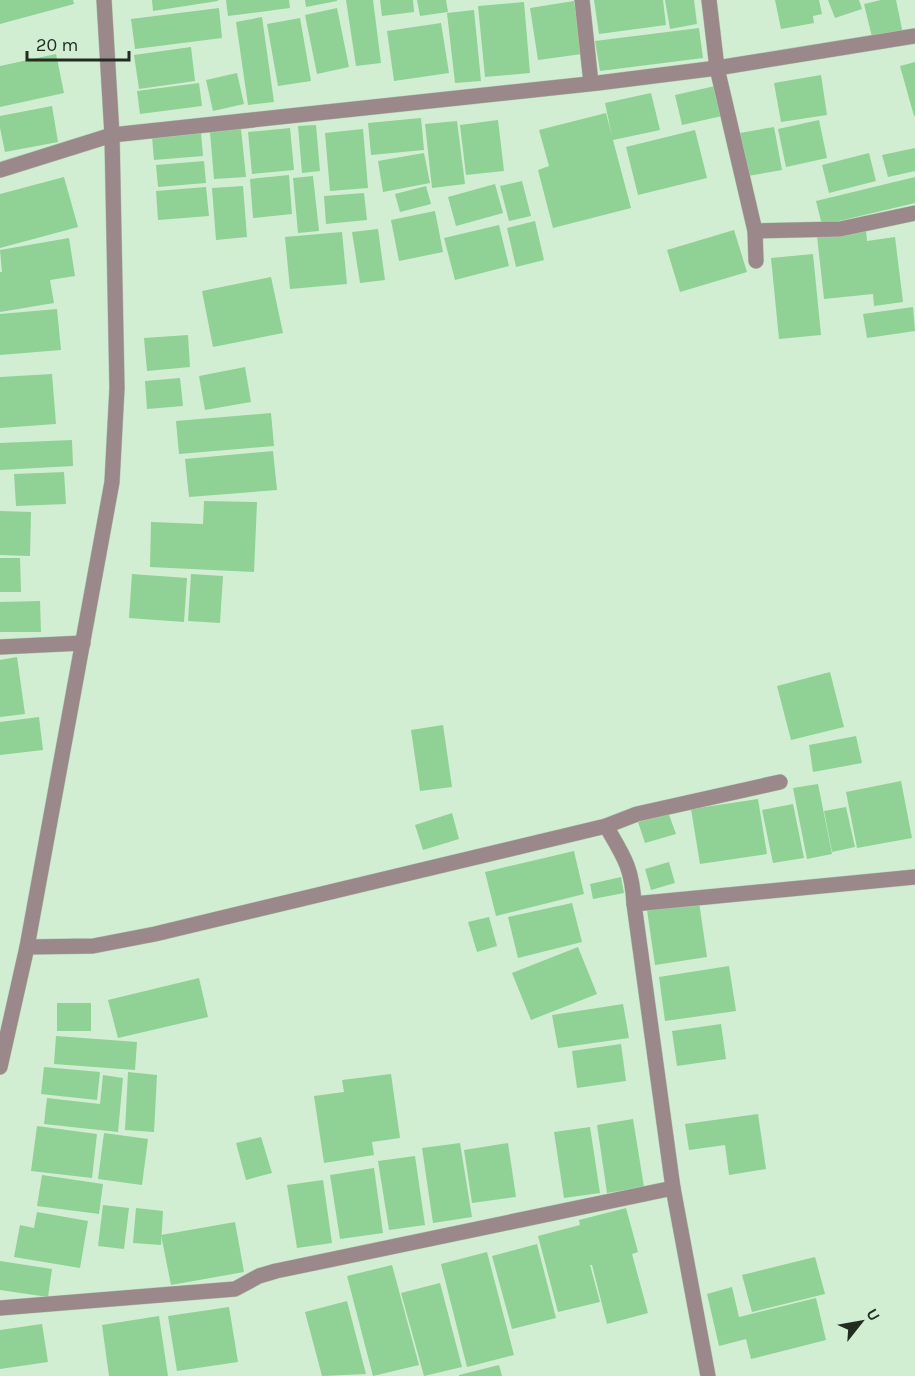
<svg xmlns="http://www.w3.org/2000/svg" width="915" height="1376" font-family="Karla,sans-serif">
<rect width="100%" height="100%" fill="#d1eed2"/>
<g fill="#90d195">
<polygon points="0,0 73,0 74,4 0,24"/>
<polygon points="152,0 218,0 218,1 153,11"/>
<polygon points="226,0 289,0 290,8 228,16"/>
<polygon points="305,0 337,0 337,1 306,7"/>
<polygon points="346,0 373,0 381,63 356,66"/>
<polygon points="380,0 413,0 414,12 382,16"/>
<polygon points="417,0 446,0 448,12 420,16"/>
<polygon points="594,0 663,0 666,25 599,34"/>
<polygon points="665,0 694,0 697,24 670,29"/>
<polygon points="775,0 819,0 822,14 813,16 814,23 781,29"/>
<polygon points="828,0 859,0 862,9 835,18"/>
<polygon points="881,0 896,0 903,34 873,41 864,4"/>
<polygon points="574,1 582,54 538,60 530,8"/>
<polygon points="524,2 530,73 485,77 478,6"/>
<polygon points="219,8 222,38 135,49 131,19"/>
<polygon points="337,8 349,67 317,74 305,15"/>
<polygon points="474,10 481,81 455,83 447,13"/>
<polygon points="262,17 274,102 248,105 236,22"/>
<polygon points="300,18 311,81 278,86 267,24"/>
<polygon points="441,23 449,73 394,81 387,31"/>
<polygon points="699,28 703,58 600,71 595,41"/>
<polygon points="191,47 195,81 139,89 134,55"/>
<polygon points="56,54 64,93 0,107 0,66"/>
<polygon points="915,62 915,116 914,116 900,66"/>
<polygon points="237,73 244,104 213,111 206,80"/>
<polygon points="821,75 827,115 781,122 774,83"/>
<polygon points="199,83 202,106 140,114 137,91"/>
<polygon points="715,86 722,116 682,125 675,95"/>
<polygon points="651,93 660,130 613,140 631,208 553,228 538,170 549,166 539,130 606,113 612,136 605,103"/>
<polygon points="52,106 58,142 5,152 0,128 0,116"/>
<polygon points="421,118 424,150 371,155 368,123"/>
<polygon points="498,120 504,171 466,175 460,125"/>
<polygon points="819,120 827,158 786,167 778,129"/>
<polygon points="457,121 465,184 432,188 425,124"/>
<polygon points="316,125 320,171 302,173 298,126"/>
<polygon points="774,127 782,170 748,176 740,133"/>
<polygon points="290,128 294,170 252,174 248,132"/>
<polygon points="241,129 246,177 214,179 210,132"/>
<polygon points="363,129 368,188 330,191 325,133"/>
<polygon points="695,130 707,178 638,195 626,147"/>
<polygon points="201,132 203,156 154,160 152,137"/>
<polygon points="915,148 915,171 888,177 882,155"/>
<polygon points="424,153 430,183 383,192 378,161"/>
<polygon points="869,153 876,181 829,193 822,165"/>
<polygon points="204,161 206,183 158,187 156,165"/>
<polygon points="289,175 292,214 253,218 250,179"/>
<polygon points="313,176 319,231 298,233 293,178"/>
<polygon points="64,177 78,227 0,248 0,194"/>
<polygon points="915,177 915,203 822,225 816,201"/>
<polygon points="522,181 531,216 509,221 500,186"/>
<polygon points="495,184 503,213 456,226 448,197"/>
<polygon points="243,186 247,237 216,240 212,188"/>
<polygon points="426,186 431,204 400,212 395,194"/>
<polygon points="206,187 209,216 158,220 156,191"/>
<polygon points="364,193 367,220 326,224 324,196"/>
<polygon points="435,211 443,252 399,261 391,220"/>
<polygon points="535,221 544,260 516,267 507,228"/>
<polygon points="499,225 509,266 455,280 444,238"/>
<polygon points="378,229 385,280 360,283 352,232"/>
<polygon points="734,230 747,272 680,292 667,250"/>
<polygon points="866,230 867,241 895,237 903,302 874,306 873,294 824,299 817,236"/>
<polygon points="342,232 347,284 290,289 285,237"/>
<polygon points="69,238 75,276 50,280 54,303 0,312 0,272 2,272 0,250"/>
<polygon points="813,254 821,335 779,339 771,258"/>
<polygon points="271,277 283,333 213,347 202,291"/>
<polygon points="913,307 915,331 867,338 863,314"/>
<polygon points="57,309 61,350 0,355 0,314"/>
<polygon points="188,335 190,367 147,371 144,338"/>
<polygon points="245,367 251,402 205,410 199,376"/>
<polygon points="52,374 56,424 0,428 0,377"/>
<polygon points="180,378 183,406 147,409 145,381"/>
<polygon points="271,413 274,446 179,454 176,421"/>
<polygon points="72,440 73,466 0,470 0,443"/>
<polygon points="273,451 277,490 189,497 185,459"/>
<polygon points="64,472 66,504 16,506 14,474"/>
<polygon points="204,501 257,502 254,572 150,567 151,522 203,524"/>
<polygon points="0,511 31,512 30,556 0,555"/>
<polygon points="0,558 20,558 21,592 0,592"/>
<polygon points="132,574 187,578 184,622 129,618"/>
<polygon points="191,574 223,576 220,623 188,621"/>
<polygon points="40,601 41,632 0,632 0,602"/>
<polygon points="17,657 25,714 0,717 0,660"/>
<polygon points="830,672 844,727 791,740 777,686"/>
<polygon points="39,717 43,750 0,755 0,722"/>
<polygon points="443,725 452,787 420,791 411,730"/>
<polygon points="856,736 862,763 813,772 809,745"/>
<polygon points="901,781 912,838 857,848 846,792"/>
<polygon points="818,784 832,854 807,859 793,788"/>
<polygon points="758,799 767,854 700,864 691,809"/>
<polygon points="793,804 804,858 773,863 762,810"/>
<polygon points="846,807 855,847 832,852 824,811"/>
<polygon points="668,812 676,834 645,843 638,822"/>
<polygon points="452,813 459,839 423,850 415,825"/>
<polygon points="574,851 584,894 496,916 485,872"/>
<polygon points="669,862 675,883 651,890 645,869"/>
<polygon points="621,877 624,893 593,899 590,884"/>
<polygon points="699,902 707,957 655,965 647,910"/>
<polygon points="572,903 582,942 518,958 508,917"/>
<polygon points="489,917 497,946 477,952 468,922"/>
<polygon points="578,947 597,994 531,1020 512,973"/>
<polygon points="729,966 736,1011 665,1021 659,977"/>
<polygon points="199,978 208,1017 118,1038 108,1000"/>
<rect x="57" y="1003" width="34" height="28"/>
<polygon points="623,1004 629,1038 558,1048 552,1015"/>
<polygon points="721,1024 726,1059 677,1066 672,1031"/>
<polygon points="56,1036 137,1042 135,1070 54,1064"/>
<polygon points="621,1044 626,1081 577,1088 572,1051"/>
<polygon points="44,1067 100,1072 97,1100 41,1094"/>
<polygon points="128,1072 157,1075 154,1132 125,1130"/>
<polygon points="391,1074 400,1138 372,1142 374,1155 324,1163 314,1096 344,1092 342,1080"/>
<polygon points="103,1075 123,1078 118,1132 44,1124 47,1098 100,1104"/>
<polygon points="758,1114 766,1169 729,1175 725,1145 689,1150 685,1124"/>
<polygon points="633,1119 644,1187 607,1193 597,1125"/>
<polygon points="37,1126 97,1134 92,1178 31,1171"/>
<polygon points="590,1127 600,1193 564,1198 554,1132"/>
<polygon points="104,1133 148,1139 142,1185 98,1179"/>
<polygon points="261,1137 272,1173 246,1180 236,1143"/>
<polygon points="460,1143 472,1217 433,1223 422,1148"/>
<polygon points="508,1143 516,1197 472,1203 464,1150"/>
<polygon points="415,1156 425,1225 389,1230 378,1161"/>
<polygon points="374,1168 383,1233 340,1239 330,1175"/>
<polygon points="42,1175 103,1184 99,1214 37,1206"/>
<polygon points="323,1180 332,1243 297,1248 287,1185"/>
<polygon points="103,1205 129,1208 124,1249 98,1246"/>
<polygon points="136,1208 163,1211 161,1245 133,1243"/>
<polygon points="626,1208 638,1252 632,1254 648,1313 607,1324 592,1265 590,1265 600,1302 558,1312 538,1236 580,1225 579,1220"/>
<polygon points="37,1212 88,1221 80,1268 14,1257 20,1225 34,1228"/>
<polygon points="235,1222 244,1272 171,1285 161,1235"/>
<polygon points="537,1244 556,1318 512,1329 492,1256"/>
<polygon points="487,1252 514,1355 467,1367 441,1264"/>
<polygon points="815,1257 825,1294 752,1312 742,1275"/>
<polygon points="0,1261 52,1269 48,1297 0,1290"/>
<polygon points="392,1265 419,1365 373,1376 347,1276"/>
<polygon points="440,1283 462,1367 424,1376 401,1293"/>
<polygon points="732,1287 739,1317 816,1298 826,1340 751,1359 746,1339 719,1346 707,1294"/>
<polygon points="347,1301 366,1374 322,1376 305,1312"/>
<polygon points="229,1307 238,1362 177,1371 168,1316"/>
<polygon points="159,1316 168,1376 109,1376 102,1325"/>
<polygon points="42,1324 48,1362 0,1369 0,1330"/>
<polygon points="499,1365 502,1376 459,1376 459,1375"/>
</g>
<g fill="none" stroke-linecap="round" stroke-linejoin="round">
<defs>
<g id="minor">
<polyline points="582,0 591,83"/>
<polyline points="709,0 717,68 755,231 756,261"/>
<polyline points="0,170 112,135 598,83 717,68 915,36"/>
<polyline points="755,231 840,229 915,213"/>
<polyline points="0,647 83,643"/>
<polyline points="606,826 637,814 780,782"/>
<polyline points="634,904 915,877"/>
<path d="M27,947l66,-1 62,-12 451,-108c18,31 26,41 28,78l39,284 35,188"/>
<polyline points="0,1067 27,947 112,482 117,388 112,135 104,0"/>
<polyline points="0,1308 235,1289 259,1276 276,1271 673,1188"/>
</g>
</defs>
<use href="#minor" stroke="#b2cbb2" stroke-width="16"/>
<use href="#minor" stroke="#9b888a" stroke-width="15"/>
</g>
<g transform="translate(861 1322) rotate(59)" stroke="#d1eed2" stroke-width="4.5" paint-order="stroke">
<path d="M0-4.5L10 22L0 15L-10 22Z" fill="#222d22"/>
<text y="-9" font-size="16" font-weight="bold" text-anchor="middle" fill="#222d22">U</text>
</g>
<path d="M27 51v9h102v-9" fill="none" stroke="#222d22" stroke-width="3"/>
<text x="36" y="51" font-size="18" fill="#222d22" stroke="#d1eed2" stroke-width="4.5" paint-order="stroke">20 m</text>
</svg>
